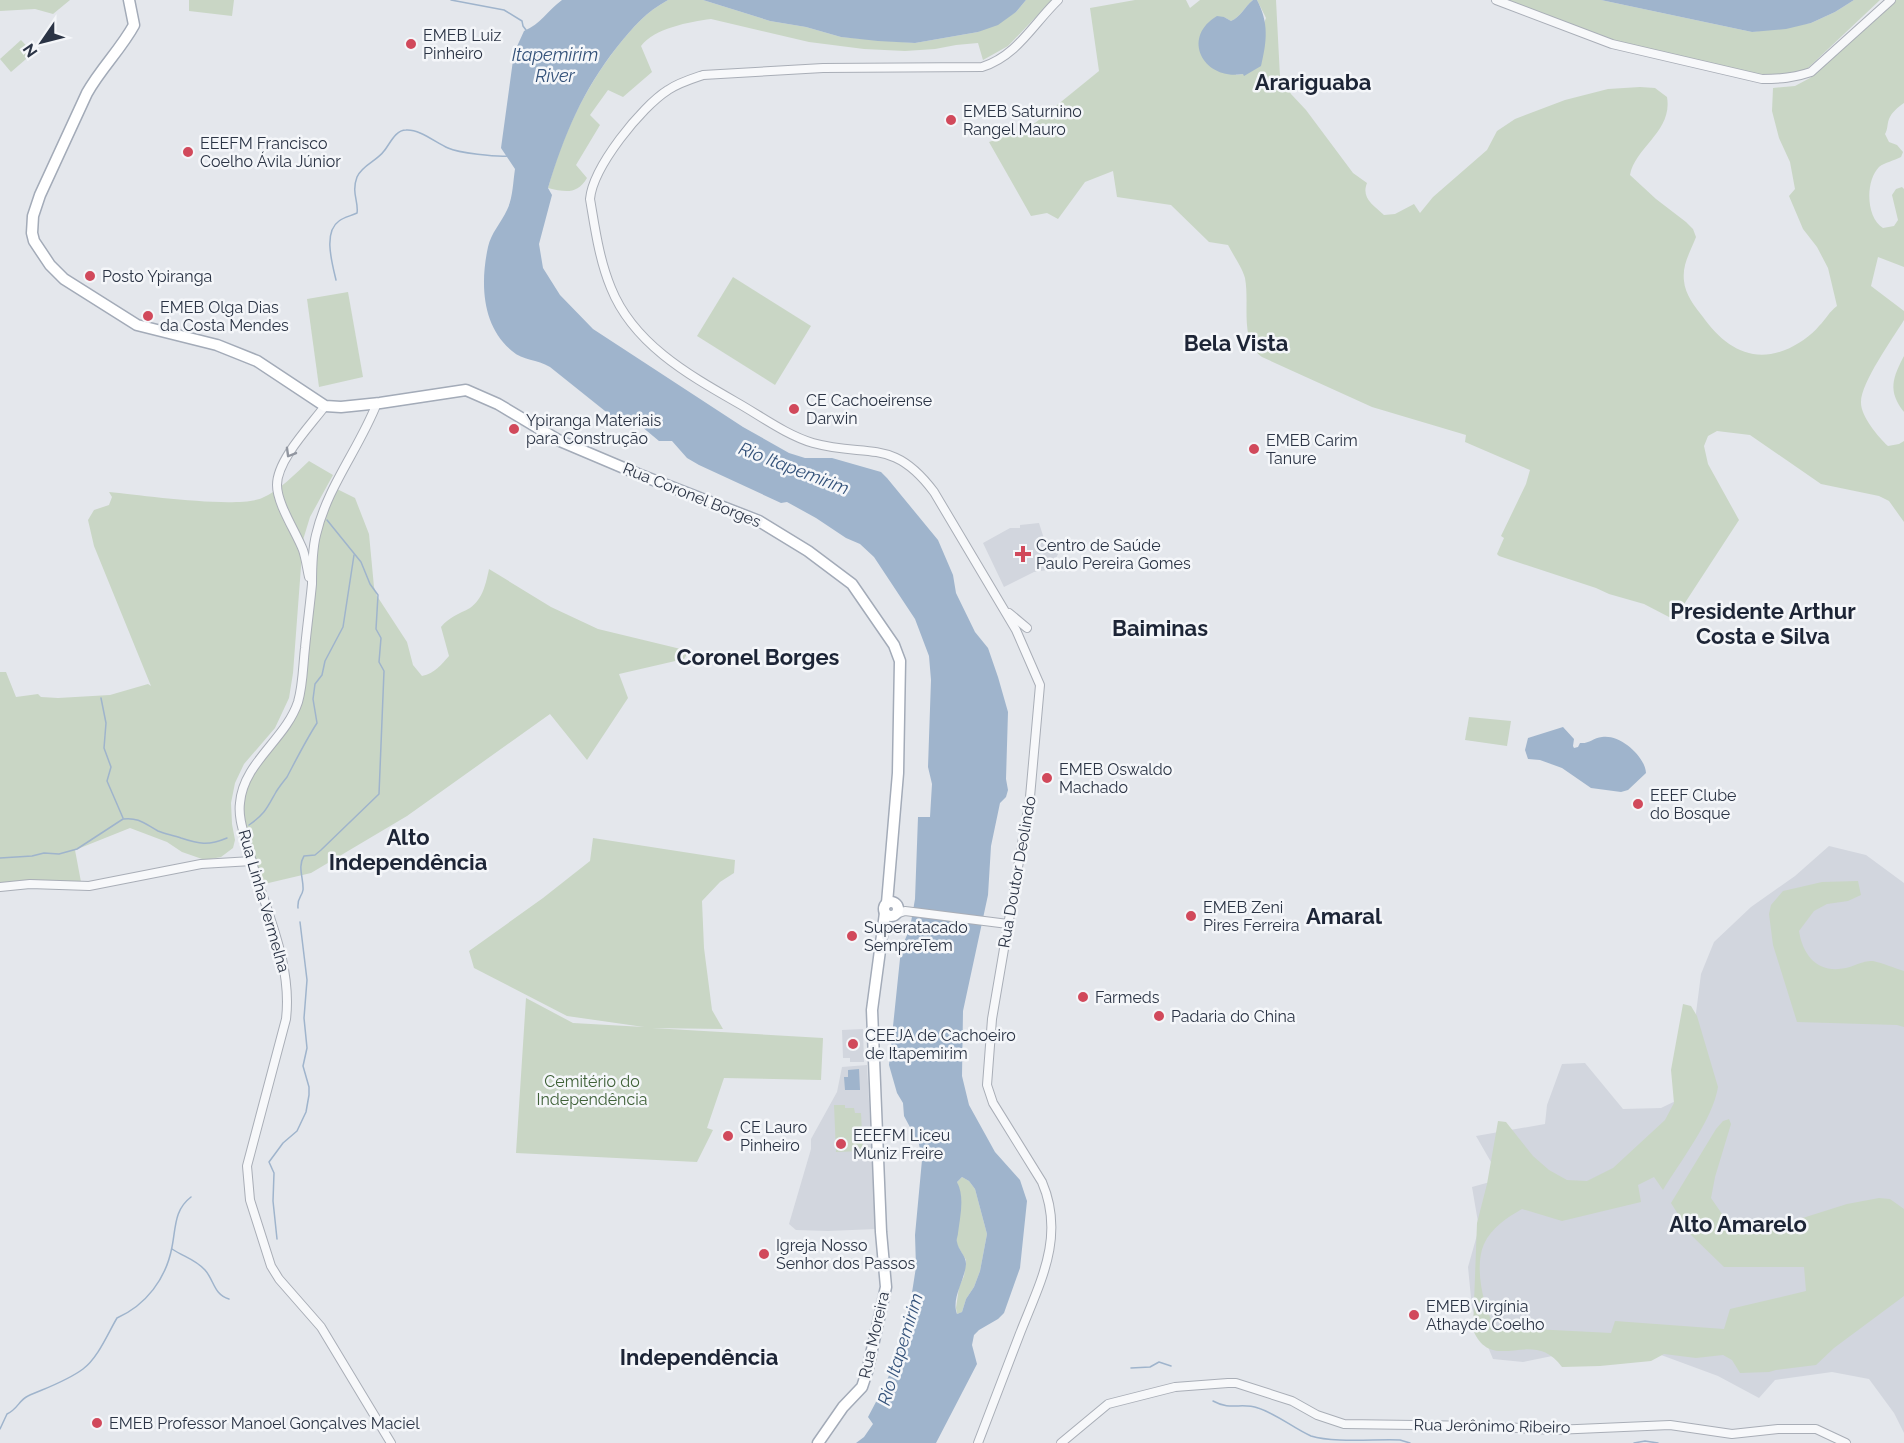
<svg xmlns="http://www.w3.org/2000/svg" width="1904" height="1443" font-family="Raleway,sans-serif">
<rect width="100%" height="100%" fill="#e4e7ec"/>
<g fill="#d2d6de">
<polygon points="1039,523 1046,545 1059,552 1056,558 1047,570 1034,572 1004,587 983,543 1010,528 1020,528 1020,525"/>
<polygon points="1829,846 1866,855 1904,883 1904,1433 1894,1413 1869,1379 1832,1372 1775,1380 1759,1398 1718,1376 1653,1352 1567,1353 1523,1362 1493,1359 1472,1308 1468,1267 1479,1228 1472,1187 1490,1182 1495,1169 1476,1136 1545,1124 1547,1105 1562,1064 1585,1063 1623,1109 1661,1108 1686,1096 1693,1060 1696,1013 1701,974 1714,942 1751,907 1795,876"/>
<polygon points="863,1029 864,1062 850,1062 850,1058 843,1058 842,1030"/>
<polygon points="867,1065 876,1229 828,1231 796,1230 789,1224 811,1149 811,1139 837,1092 842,1067"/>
</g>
<g fill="#c9d6c5">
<polygon points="0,0 70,0 53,14 35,9 0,11"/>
<polygon points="189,0 234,0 232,16 189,11"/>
<path d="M668,0h35l67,21 36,6 35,10 74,6 63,-11 38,-20 10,-12h26l-44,46 -25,14 -5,-17 -22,2 -21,4 -30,2 -41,-2 -55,-7 -98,-23c-22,3 -56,9 -70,27l11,26 -29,25 -15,-7 -18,25 10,10 -24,40 11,13c-10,17 -22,14 -39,10 15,-53 35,-97 69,-141 16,-20 29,-35 51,-47z"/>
<path d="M1135,0h51l4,8 10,-8h53c-9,7 -11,16 -22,21l-7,-4 12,58 7,-1 23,-56 -9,-18h19l4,77 11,17 15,16 47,63 14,10c-6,15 6,22 17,32l11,-1 19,-10 6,9 13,-16 54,-47 10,-19 18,-12 50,-19 43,-11 32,-2 15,1 12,9c6,34 -32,50 -37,78l26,24 30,23 7,7 3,8c-6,16 -14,27 -12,44 1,13 11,26 19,36 20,28 47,47 82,33 11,-4 27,-15 34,-24 7,-7 10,-14 18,-20l-9,-38 -11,-21 -14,-18 -14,-33 6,-7 -5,-27 -11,-24 -7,-27 1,-23 22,-2 15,-8 83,-78h11v103c-6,4 -12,9 -15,16 -2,5 -1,10 -4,15l4,8 8,3 6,7 -2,5c-7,4 -16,5 -22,10 -14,14 -13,51 4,61l11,-2 4,-6 -6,-25 4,-6 6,-2 2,2v78l-26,-10 -7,29 33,25v9c-11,18 -44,64 -43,83 0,13 17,34 27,43l11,-2 5,-3v81l-15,-21 -10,-5 -58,-12 -71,-49 -33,-4 -9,5 -4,10 4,18 31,56 -62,95 -8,2 -25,-13 -35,-10 -13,-6 -97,-32 -2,-2 7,-16 -3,-2 25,-52 4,-14 -65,-28 1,-7 -94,-28 -110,-50c-23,-17 -12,-53 -17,-79 -3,-11 -12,-23 -17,-33l-19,-3 -38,-37 -54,-8 -4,-26 -28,11 -27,37 -11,-6 -16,3 -42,-74 27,-9 19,-10 64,-52 -9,-63z"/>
<polygon points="1497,0 1601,0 1752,32 1811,23 1835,12 1854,0 1880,0 1808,68 1779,79 1615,41"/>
<polygon points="21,40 33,53 11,72 0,59"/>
<polygon points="733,277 811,326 775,385 697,336"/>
<polygon points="348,292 363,377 319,387 307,299"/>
<path d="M1904,356v56c-17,-21 -11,-35 0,-56z"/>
<path d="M309,461l24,14 -23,42 -7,23 -10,133 -4,25 -14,30 -31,36 -9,19 -4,20 1,21 3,16 -2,8 -12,9 -16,3 -23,-8 -15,-10 -37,-14 -55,22 6,32 -81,3v-213h6l10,25 22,-3 3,3 17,1 52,-3 38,-11 3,2 -57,-140 -6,-26 6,-10 15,-5 3,-8 -3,-5c32,3 128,17 153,6 18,-8 33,-24 47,-37z"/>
<path d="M337,489l18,9 14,36 5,53 3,9 30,46 6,23 9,11c13,-3 19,-11 27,-20l-8,-29c8,-10 18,-13 29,-19 13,-9 16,-25 19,-39l62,38 47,22 91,22 -5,8 -65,15 9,24 -41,62 -37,-46 -143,102 -96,57 -51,12 -18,-63 2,-33 52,-79 21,-180z"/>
<polygon points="1469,717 1511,721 1507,746 1465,740"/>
<polygon points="593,838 735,860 734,873 720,882 702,901 704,948 712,1010 723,1029 652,1028 823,1038 821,1080 724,1078 707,1128 713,1130 697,1162 516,1153 526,998 573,1023 644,1027 567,1016 474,968 469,951 543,898 590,861"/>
<path d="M1858,881l3,14 -13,6 -21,3 -13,7 -15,20c4,25 19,43 47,37 8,-2 19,-8 27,-7 10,2 21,7 31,10v56l-7,-2 -100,-3 -24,-77 -4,-31 2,-9 12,-14 39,-9z"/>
<path d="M1683,1004l8,2 6,10 21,71c-5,32 -38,75 -55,103l-9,-13 -16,8 3,17 -79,19 -40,-12c-14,8 -31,19 -38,35 -10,22 -1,63 11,83l116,6 4,-12 109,8 6,-20 76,-18 -2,-24h-80l-33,-32 -20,-32 45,-74 7,-8 6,-2 2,5 -16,53 -4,21 20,29 9,4 31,-3 76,-24 32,-6 11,1 14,10v87l-70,52 -18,17 -40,5 -7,2 -29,1 -8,-13 -9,-5 -27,3 -32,-4 -13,7 -51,5 -38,1c-30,-41 -69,9 -89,-37l4,-107 10,-39 11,-63 8,1 27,34 16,14 18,10 20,1 26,-13 52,-48 9,-17 -3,-33z"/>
<polygon points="834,1105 845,1105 845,1108 854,1108 855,1113 861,1113 863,1151 836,1152"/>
<polygon points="962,1177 969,1181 975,1189 987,1234 980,1271 974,1287 966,1299 962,1312 957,1314 956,1308 959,1287 964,1276 966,1260 956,1243 961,1201 957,1182"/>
</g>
<g fill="#9fb4cc" fill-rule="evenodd">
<path d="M562,0h106c-22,12 -35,27 -51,47 -34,43 -53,88 -69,141l4,7 -13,49 4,24 17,27 33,34 150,98 46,26 16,5h27l49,14 6,6 51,62 15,35 3,18 19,39 13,16 10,29 10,35 -2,67 2,11 -2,7 -6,6 -9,43 -3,49 -25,116 -1,65 7,29 26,47 25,28 7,21 -7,67 -16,45 -6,6 -19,11 -5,5 -2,10 5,19 -41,79h-80l8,-6 9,-13 -5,-7 18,-34 20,-52 10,-64 -1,-32 7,-75 -3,-16 -15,-28 -1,-13 -6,-10 -8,-28 12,-116 9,-21 5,-29 3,-82h12l2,-33 -4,-17 3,-87 -2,-24 -14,-37 -41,-62 -14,-13 -14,-6 -30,-20 -29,-16 -6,1 -82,-38 -12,-7 -15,-17h-13l-18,-15h-12l-9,-3 -70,-56c-13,-8 -27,-6 -38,-16 -30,-25 -32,-67 -24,-104 3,-14 13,-24 19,-37 6,-12 6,-28 8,-41l-14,-21 13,-95 10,-22c17,-7 23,-20 38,-31zM962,1177l7,4 6,8 12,45 -7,37 -6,16 -8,12 -4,13 -5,2c-6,-16 8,-34 9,-50 0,-9 -8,-14 -9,-22 -1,-3 1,-6 1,-9 2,-16 7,-36 -1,-51z"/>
<polygon points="703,0 1026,0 1016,12 998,25 978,32 915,43 878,41 841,37 806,27 770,21"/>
<path d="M1253,0h4c12,23 10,41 4,66l-17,10 -1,-2c-39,7 -63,-36 -26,-58l7,1 7,4c11,-5 13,-14 22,-21z"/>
<polygon points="1601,0 1854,0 1835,12 1811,23 1786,29 1752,32"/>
<path d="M1563,727l11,12 -1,7 1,2 4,-1 2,-4c9,1 13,-5 22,-6 18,-3 43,19 44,36l-18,17 -7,2 -30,-4 -29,-20 -22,-8 -12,-1 -3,-9 3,-12z"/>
<polygon points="859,1069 860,1090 845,1090 844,1077 848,1077 848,1070"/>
</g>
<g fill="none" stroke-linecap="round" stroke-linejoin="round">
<g stroke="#9fb4cc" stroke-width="1.5">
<polyline points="451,0 504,10 522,21 523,26 526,30"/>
<path d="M336,280c-4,-17 -13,-48 3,-59 5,-4 12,-5 18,-8 2,-11 -6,-20 0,-36 5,-12 20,-16 27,-26 6,-7 11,-21 22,-21 14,-1 30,13 42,18 11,5 48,9 60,8"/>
<polyline points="101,698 106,723 104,748 111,767 107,781 123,818"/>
<path d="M249,825c16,-11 18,-17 27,-33 3,-5 7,-10 11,-15 10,-19 19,-37 30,-54l-4,-24 2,-15 7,-9 3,-14 18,-34 11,-72"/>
<path d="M0,858l32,-2 12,-3 15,1 18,-5 46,-30c16,-2 22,5 35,12 7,3 15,4 23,7 18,6 27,8 46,0"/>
<path d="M298,908c-1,-11 4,-11 5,-18 1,-11 -6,-23 1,-34l11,-1 6,-5 58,-56 5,-123 -5,-9 2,-24 -5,-9 2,-34 -8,-11 -9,-22 -34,-42"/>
<polyline points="277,1239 273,1201 274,1173 269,1162 283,1143 297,1131 306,1112 309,1095 309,1087 303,1066 307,1048 304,1018 307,980 300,922"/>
<path d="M172,1249c12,8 23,10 33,21 9,10 9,25 24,29"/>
<polyline points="1131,1368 1150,1367 1159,1362 1171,1366"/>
<path d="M1213,1401c18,10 28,1 45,7 19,6 35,20 53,28 23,7 63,3 89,4l10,3"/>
<path d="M0,1429l7,-15c11,-5 12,-14 21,-18 18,-8 39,-15 55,-27 15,-11 25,-36 34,-51 29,-13 49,-39 55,-71 4,-20 2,-37 19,-50"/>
<polyline points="1634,1443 1645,1441 1658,1443"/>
</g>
<defs>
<g id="minor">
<path d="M1496,0l116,44 150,35c18,0 32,-1 49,-7l80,-72"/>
<path d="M377,403c-18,46 -50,84 -61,132 -4,16 -4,33 -4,49 -2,21 -5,43 -7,64 -2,17 -2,37 -7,54 -12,37 -55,61 -58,101 -2,15 4,30 8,45 14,56 45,112 38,171l-39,147 3,34 21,66 8,13 42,48 70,116"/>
<path d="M309,577c-2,-9 -3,-18 -6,-27 -7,-18 -26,-46 -26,-65 0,-25 33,-59 48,-79"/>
<polyline points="1009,613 1027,628"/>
<polyline points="0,887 30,884 89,886 201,864 252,861"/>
<polyline points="896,914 905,911 1008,924"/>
<path d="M978,1443c14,-36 27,-71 41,-107 20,-52 47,-98 23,-154l-49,-79 -6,-18 5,-66 38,-222 10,-112 -24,-55 -82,-138c-41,-55 -66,-34 -121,-49 -27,-8 -52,-27 -77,-41 -49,-28 -103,-59 -125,-114 -12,-29 -16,-60 -21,-89 3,-32 51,-92 78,-109 10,-7 23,-11 35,-15l120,-7 159,-1c35,-11 51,-43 76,-67"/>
<polyline points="1061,1443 1108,1404 1175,1387 1228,1383 1236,1383 1292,1401 1317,1415 1344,1424 1485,1426 1554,1430 1670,1425 1732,1434 1778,1429 1816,1429 1846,1443"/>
</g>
<g id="major">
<path d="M129,0l5,25c-13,24 -33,43 -47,68l-47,102 -7,21 -1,17 2,8 16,24 14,14 73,46 80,20 40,16 68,45 16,1 39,-4 86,-13 32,14 62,37 78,33 121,47 49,30 44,33 42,61 6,16 -2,112 -11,130"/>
<circle cx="891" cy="909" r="7"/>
<polyline points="818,1443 843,1407 862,1387 867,1372 886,1287 881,1232 872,1010 885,913"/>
</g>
</defs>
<use href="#minor" stroke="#a9aeb7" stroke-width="10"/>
<use href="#major" stroke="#a3abb8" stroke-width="13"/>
<use href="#minor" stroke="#f7f8fa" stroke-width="8"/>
<use href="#major" stroke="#fff" stroke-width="10"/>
</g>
<defs><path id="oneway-chevron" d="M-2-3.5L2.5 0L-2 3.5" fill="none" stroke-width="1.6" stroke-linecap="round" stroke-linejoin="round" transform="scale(1.5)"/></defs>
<use stroke="#9196a0" href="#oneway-chevron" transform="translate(290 453) rotate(120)"/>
<g fill="#d1495b" stroke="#f4f6f9" stroke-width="2">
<circle cx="411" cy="44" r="6"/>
<circle cx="951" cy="120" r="6"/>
<circle cx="188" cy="152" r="6"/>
<circle cx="90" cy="276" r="6"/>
<circle cx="148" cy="316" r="6"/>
<circle cx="794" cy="409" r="6"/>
<circle cx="514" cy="429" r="6"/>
<circle cx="1254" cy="449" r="6"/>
<path d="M1020 545h6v6h6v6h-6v6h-6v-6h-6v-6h6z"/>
<circle cx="1047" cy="778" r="6"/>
<circle cx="1638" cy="804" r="6"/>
<circle cx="1191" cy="916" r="6"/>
<circle cx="852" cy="936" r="6"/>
<circle cx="1083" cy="997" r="6"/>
<circle cx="1159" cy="1016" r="6"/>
<circle cx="853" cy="1044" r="6"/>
<circle cx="728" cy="1136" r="6"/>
<circle cx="841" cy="1144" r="6"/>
<circle cx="764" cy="1254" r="6"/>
<circle cx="1414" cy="1315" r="6"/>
<circle cx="97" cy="1423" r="6"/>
</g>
<g text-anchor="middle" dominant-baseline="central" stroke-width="5" stroke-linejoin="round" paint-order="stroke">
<g font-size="16" fill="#2b3445" stroke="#f4f6f9" text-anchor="start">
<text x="423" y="35">EMEB Luiz<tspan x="423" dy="18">Pinheiro</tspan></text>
<text x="963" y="111">EMEB Saturnino<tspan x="963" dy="18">Rangel Mauro</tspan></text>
<text x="200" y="143">EEEFM Francisco<tspan x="200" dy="18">Coelho Ávila Júnior</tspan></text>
<text x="102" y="276">Posto Ypiranga</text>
<text x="160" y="307">EMEB Olga Dias<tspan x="160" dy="18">da Costa Mendes</tspan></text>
<text x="806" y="400">CE Cachoeirense<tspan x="806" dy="18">Darwin</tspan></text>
<text x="526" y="420">Ypiranga Materiais<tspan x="526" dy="18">para Construção</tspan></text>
<text x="1266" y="440">EMEB Carim<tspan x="1266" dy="18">Tanure</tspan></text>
<text x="1036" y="545">Centro de Saúde<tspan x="1036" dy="18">Paulo Pereira Gomes</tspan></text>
<text x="1059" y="769">EMEB Oswaldo<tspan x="1059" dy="18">Machado</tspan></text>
<text x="1650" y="795">EEEF Clube<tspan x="1650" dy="18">do Bosque</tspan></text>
<text x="1203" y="907">EMEB Zeni<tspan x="1203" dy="18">Pires Ferreira</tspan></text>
<text x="864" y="927">Superatacado<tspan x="864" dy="18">SempreTem</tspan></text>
<text x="1095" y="997">Farmeds</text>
<text x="1171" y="1016">Padaria do China</text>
<text x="865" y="1035">CEEJA de Cachoeiro<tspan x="865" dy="18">de Itapemirim</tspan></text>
<text x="740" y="1127">CE Lauro<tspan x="740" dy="18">Pinheiro</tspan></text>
<text x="853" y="1135">EEEFM Liceu<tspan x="853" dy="18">Muniz Freire</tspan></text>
<text x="776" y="1245">Igreja Nosso<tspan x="776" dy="18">Senhor dos Passos</tspan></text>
<text x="1426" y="1306">EMEB Virgínia<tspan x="1426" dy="18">Athayde Coelho</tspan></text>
<text x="109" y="1423">EMEB Professor Manoel Gonçalves Maciel</text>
</g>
<g font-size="16" fill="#2b3445" stroke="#f4f6f9">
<text transform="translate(692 495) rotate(22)">Rua Coronel Borges</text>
<text transform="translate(1017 872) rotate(-80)">Rua Doutor Deolindo</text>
<text transform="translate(264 901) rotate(74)">Rua Linha Vermelha</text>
<text transform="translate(874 1335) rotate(-77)">Rua Moreira</text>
<text transform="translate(1492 1426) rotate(1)">Rua Jerônimo Ribeiro</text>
</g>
<g font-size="16" fill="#3f6138" stroke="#f4f6f9">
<text x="592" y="1081">Cemitério do<tspan x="592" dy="18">Independência</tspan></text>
</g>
<g font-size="18" font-style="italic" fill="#34527a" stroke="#f4f6f9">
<text x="555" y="54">Itapemirim<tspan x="555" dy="21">River</tspan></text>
<text transform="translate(794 468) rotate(21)">Rio Itapemirim</text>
<text transform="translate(900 1349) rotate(-73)">Rio Itapemirim</text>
</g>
<g font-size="22" font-weight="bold" fill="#1d2536" stroke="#f4f6f9">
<text x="1313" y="82">Arariguaba</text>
<text x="1236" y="343">Bela Vista</text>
<text x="1763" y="611">Presidente Arthur<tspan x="1763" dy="25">Costa e Silva</tspan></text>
<text x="1160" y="628">Baiminas</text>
<text x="758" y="657">Coronel Borges</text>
<text x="408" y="837">Alto<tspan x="408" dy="25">Independência</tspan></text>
<text x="1344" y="916">Amaral</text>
<text x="1738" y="1224">Alto Amarelo</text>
<text x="699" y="1357">Independência</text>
</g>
</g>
<g transform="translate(42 42) rotate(235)" stroke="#f4f6f9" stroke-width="4.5" paint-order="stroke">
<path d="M0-4.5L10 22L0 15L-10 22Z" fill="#2b3445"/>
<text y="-9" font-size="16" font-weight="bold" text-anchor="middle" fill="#2b3445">N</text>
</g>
</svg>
